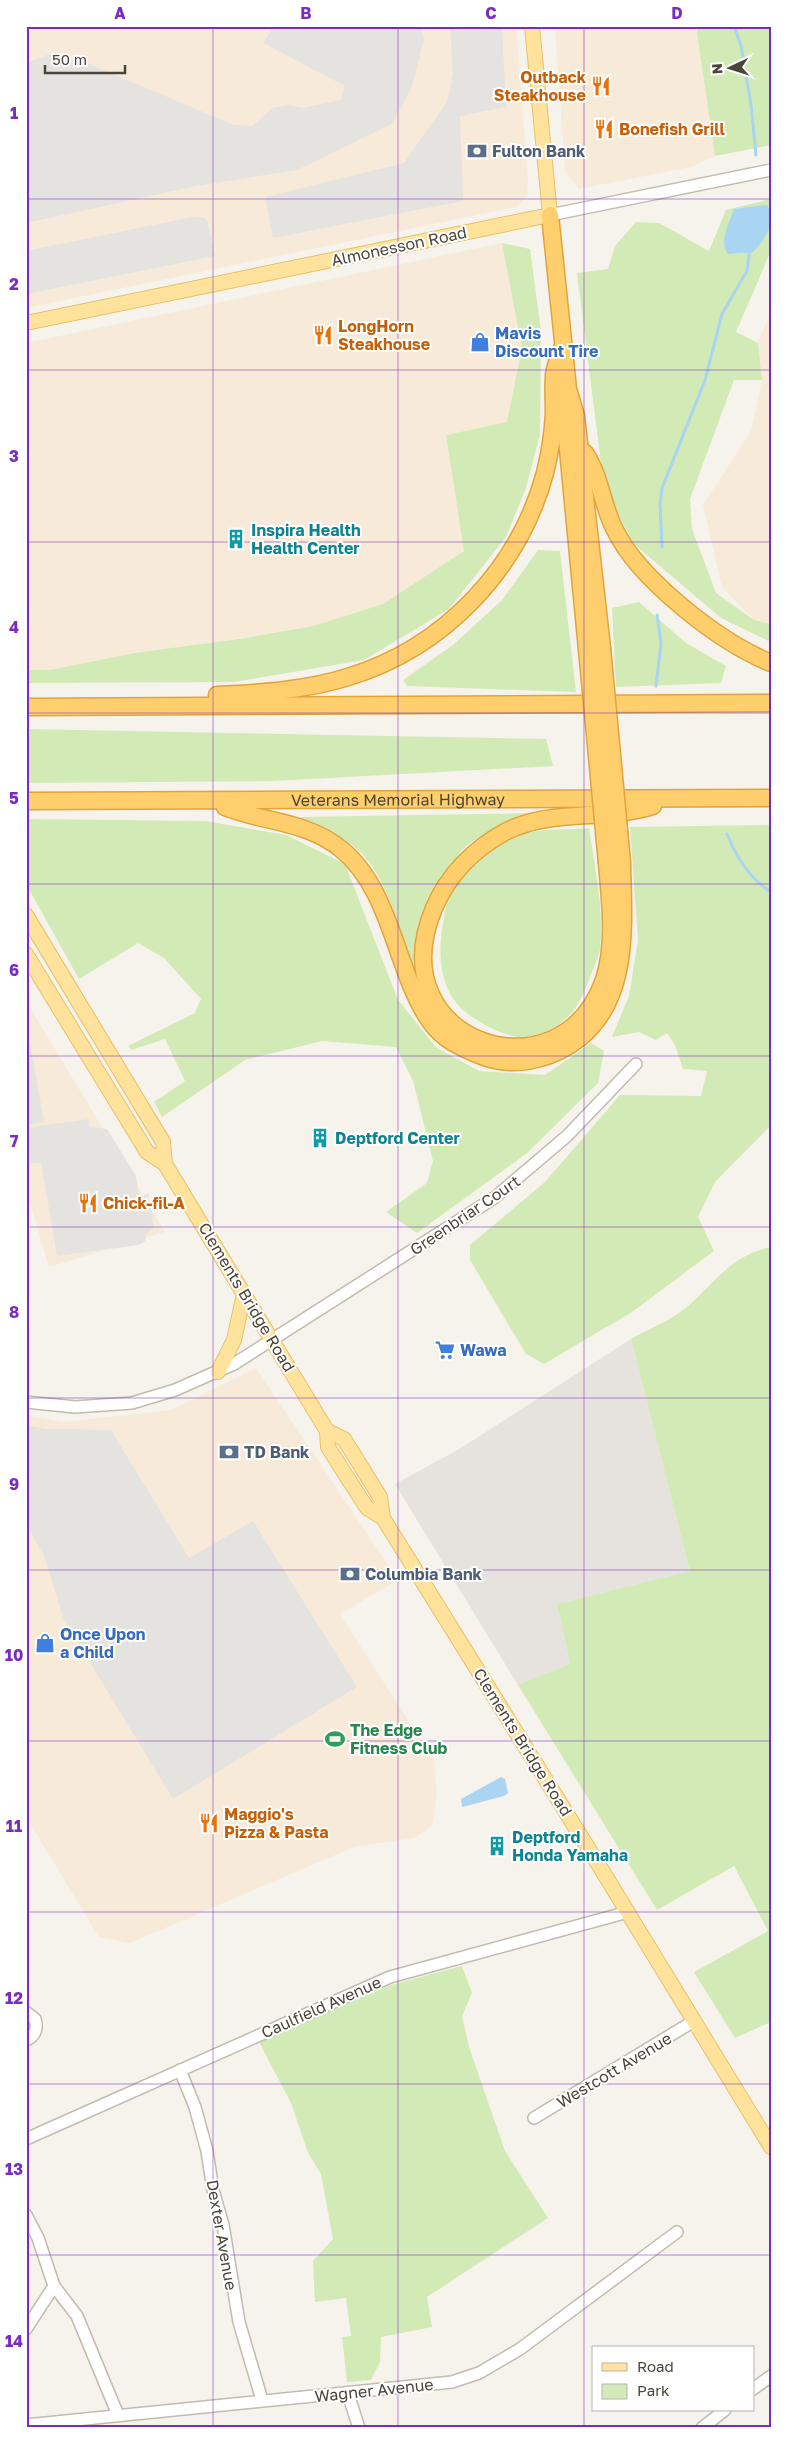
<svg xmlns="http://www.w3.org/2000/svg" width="797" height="2454" font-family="'Golos Text',sans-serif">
<rect width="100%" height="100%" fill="#f6f3ec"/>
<g fill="#f7ead8">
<polygon points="26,26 516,26 528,179 527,196 516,207 26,308"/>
<polygon points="555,26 696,26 715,156 691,167 579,189 565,171"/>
<polygon points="502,243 522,348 508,422 446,435 464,551 383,604 313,626 50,670 26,670 26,343"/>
<polygon points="771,310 771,624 754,620 722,587 703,505 751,431 762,380 758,343"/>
<polygon points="26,1001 165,1232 49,1267 26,1189"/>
<polygon points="256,1368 398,1580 340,1614 434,1761 437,1794 432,1826 414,1838 354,1847 130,1943 99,1937 26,1817 26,1415 63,1422 171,1410"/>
</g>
<polygon fill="#e6e2dd" points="631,1339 690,1571 557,1604 570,1664 518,1685 395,1484 461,1448"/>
<g fill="#d2eab5">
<polygon points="696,26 771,26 771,145 715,156"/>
<polygon points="771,199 770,253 736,332 758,343 762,380 734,380 690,499 692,529 716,593 754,620 771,624 771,642 721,618 634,544 604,487 577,273 608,269 615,246 636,222 659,223 709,251 726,210"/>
<polygon points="502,243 530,249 541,331 540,434 526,488 506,537 449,609 364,660 234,682 26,683 26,670 50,670 135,653 239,639 313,626 383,604 464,551 446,435 507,422 522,348"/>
<polygon points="538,550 560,551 576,692 407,686 403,680 453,645 502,600"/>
<polygon points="639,602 686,643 726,666 721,683 616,687 612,608"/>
<polygon points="26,729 546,739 553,766 272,781 26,783"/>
<path d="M544,813c-25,8 -52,15 -74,30 -6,4 -11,11 -16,17 -30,33 -41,67 -41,111 -13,-38 -25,-95 -56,-122 -17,-14 -38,-22 -57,-32z"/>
<polygon points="26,819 205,821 286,835 345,864 398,1000 437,1048 479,1071 545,1075 591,1043 604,1051 598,1083 526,1154 417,1233 386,1212 427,1183 433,1161 413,1081 396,1047 322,1041 245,1060 162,1117 154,1102 185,1081 165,1039 131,1050 128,1046 195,1013 201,999 164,958 138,943 79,979 26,884"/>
<polygon points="771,825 771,1125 715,1182 698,1217 714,1251 632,1312 544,1364 526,1354 470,1260 470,1245 545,1182 620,1095 701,1096 707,1071 683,1069 675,1045 667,1033 656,1040 639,1032 612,1037 629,996 638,940 630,827"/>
<path d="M589,828c6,39 15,82 11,121 -1,8 -6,17 -9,25 -4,12 -10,27 -18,37 -11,15 -38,29 -56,26 -18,-3 -41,-16 -54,-27 -26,-24 -25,-62 -19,-92 1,-6 2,-14 4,-19 14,-27 51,-58 80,-66 19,-5 42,-3 61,-5z"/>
<path d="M771,1247v775l-36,16 -41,-66 74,-41 -34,-65 -77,44 -139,-225 52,-21 -13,-60 133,-33 -59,-232c18,-10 41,-19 57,-33 29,-25 42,-50 83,-59z"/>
<polygon points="462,1966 472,1993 462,2016 469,2047 505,2151 548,2218 427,2297 432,2327 381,2337 380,2362 371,2380 347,2382 342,2337 351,2336 346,2298 315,2302 313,2261 333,2239 321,2174 308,2153 291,2103 259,2042 391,1985"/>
</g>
<g fill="#e5e3e0">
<polygon points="274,26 421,26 424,39 412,87 392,124 297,170 196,186 26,223 26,63 50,54 89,64 234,125 253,126 272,108 289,105 303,108 340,100 345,86 263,43"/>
<polygon points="450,26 502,26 506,107 460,116 463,201 273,238 265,197 404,163 447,102 453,75"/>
<polygon points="197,216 207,219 215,256 26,294 26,251"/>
<polygon points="26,1020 44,1122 26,1125"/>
<polygon points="89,1119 90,1127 107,1129 136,1176 139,1199 148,1193 154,1228 146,1234 145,1241 139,1245 57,1256 41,1162 27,1164 26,1128"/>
<polygon points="26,1425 46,1429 111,1430 189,1558 253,1521 357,1687 173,1799 64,1620 44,1556 26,1524"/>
</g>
<g fill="#a9d4f2">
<path d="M767,205c10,17 -2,35 -14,47l-25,2c-10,-11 2,-33 6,-45z"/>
<polygon points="501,1777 505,1779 508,1793 504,1796 462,1807 461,1799"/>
</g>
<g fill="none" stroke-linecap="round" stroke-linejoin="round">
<g stroke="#a9d4f2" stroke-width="3">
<polyline points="734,26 741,46 751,105 756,155"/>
<polyline points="662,547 660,505 662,488 705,380 722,314 747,271 750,248"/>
<polyline points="656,686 661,643 657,615"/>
<path d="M727,834c10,24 22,44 44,58"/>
</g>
<defs>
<g id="minor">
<polyline points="550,215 771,170"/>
<polyline points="26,1402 75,1407 132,1403 175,1390 234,1364 494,1198 567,1136 636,1064"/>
<path d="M26,2012l9,7c3,9 0,18 -9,21"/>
<polyline points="180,2070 195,2107 207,2151 213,2190 223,2225 239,2322 262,2400"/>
<polyline points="534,2118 694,2021"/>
<polyline points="26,2139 390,1977 628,1912"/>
<polyline points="26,2215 38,2238 54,2286 77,2316 118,2415"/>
<polyline points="26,2329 54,2286"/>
<polyline points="753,2389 771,2376"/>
<polyline points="348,2394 359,2428"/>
<polyline points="26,2425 452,2382 479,2373 520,2349 677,2232"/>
<polyline points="702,2428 725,2410"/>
</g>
<g id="major">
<polyline points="26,323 550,215 532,26"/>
<polyline points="26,915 163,1142 165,1164"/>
<polyline points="26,954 147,1152 165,1164 327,1431 328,1447 345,1474 367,1508 383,1518"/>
<polyline points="218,1372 234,1340 244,1294"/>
<polyline points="327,1431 344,1439 380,1497 383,1518 600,1867 771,2147"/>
</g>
<g id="highway">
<polyline points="550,215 568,389 576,416 602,648"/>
<polyline points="567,397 565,418 587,649"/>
<path d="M585,453c15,22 17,51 29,75 24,51 105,114 157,135"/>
<path d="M217,695c43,-2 90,-5 131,-18 96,-29 171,-108 197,-204 5,-20 8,-40 9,-60 0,-13 -1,-26 0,-38 1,-10 6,-20 9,-29"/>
<polyline points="26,707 771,703"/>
<path id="s1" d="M26,801l745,-3"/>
<path d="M225,807c37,15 82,14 116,42 40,32 51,90 70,136 8,19 18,40 35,53 12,9 27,15 41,20 28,9 59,2 83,-13 62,-39 53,-121 52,-183"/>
<path d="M607,863c3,37 9,80 -3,117 -43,123 -227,63 -170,-72 14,-33 40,-59 71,-76 45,-24 101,-11 148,-26"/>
</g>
</defs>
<use href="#minor" stroke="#c2bbae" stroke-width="14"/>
<use href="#major" stroke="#e6c16a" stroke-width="16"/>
<use href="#highway" stroke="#e0a43c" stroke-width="19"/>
<use href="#minor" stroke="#fff" stroke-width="11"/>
<use href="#major" stroke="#ffe39c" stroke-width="14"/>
<use href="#highway" stroke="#ffcf6e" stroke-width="16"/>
<defs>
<g id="highway-bridge">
<polyline points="602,648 622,862"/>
<polyline points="587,649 607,863"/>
</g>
</defs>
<use href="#highway-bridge" stroke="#e0a43c" stroke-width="19" stroke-linecap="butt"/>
<use href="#highway-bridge" stroke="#ffcf6e" stroke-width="16"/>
</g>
<path fill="none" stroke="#7b2cbf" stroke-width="1" stroke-opacity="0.55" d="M213,26v2402M398,26v2402M584,26v2402M26,199h745M26,370h745M26,542h745M26,713h745M26,884h745M26,1056h745M26,1227h745M26,1398h745M26,1570h745M26,1741h745M26,1912h745M26,2084h745M26,2255h745"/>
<defs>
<symbol id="restaurant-bare" viewBox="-9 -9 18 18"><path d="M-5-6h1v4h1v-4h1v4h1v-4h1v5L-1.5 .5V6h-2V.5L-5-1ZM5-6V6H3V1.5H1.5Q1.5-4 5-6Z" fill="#e8710a" stroke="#fff" stroke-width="2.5" paint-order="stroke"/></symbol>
<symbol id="bank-bare" viewBox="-9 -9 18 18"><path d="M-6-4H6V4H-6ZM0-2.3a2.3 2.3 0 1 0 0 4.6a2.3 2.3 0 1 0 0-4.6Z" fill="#5c6f8a" stroke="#fff" stroke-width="2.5" paint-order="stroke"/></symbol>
<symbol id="shop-bare" viewBox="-9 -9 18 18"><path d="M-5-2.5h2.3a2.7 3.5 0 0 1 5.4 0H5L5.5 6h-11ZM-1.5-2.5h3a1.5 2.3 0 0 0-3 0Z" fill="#3f7fe0" stroke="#fff" stroke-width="2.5" paint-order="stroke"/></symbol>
<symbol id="building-bare" viewBox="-9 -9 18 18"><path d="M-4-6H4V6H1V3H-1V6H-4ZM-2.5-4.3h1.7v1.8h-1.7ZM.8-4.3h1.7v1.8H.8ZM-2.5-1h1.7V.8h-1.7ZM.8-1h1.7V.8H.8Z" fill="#0f9aa8" stroke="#fff" stroke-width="2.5" paint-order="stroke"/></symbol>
<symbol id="supermarket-bare" viewBox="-9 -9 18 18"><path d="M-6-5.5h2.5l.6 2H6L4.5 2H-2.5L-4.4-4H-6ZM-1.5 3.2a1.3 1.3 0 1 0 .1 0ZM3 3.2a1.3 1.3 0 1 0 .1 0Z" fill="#3f7fe0" stroke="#fff" stroke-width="2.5" paint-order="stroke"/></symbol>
<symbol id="stadium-bare" viewBox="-9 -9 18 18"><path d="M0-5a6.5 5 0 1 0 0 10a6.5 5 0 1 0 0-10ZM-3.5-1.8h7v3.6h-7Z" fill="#2e9e5b" stroke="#fff" stroke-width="2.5" paint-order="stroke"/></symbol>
</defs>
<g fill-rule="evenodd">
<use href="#restaurant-bare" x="587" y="72" width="28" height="28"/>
<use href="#restaurant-bare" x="590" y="115" width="28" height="28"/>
<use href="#bank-bare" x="463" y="137" width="28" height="28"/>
<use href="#restaurant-bare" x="309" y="321" width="28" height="28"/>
<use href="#shop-bare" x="466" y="328" width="28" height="28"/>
<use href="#building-bare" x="222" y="525" width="28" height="28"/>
<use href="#building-bare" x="306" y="1124" width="28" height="28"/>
<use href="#restaurant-bare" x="74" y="1189" width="28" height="28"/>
<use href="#supermarket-bare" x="431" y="1336" width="28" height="28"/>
<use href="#bank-bare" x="215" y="1438" width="28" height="28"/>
<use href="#bank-bare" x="336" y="1560" width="28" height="28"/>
<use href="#shop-bare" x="31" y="1629" width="28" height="28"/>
<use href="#stadium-bare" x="321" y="1725" width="28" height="28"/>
<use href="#restaurant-bare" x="195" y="1809" width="28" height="28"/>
<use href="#building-bare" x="483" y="1832" width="28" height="28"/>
</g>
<g text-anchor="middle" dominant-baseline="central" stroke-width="4" stroke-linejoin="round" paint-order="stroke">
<g font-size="16" font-weight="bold" fill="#c56008" stroke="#fff" text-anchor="start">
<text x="586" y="77" text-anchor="end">Outback<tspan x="586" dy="18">Steakhouse</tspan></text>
<text x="619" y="129">Bonefish Grill</text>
<text x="338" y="326">LongHorn<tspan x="338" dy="18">Steakhouse</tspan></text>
<text x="103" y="1203">Chick-fil-A</text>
<text x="224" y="1814">Maggio's<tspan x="224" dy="18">Pizza &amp; Pasta</tspan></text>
</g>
<g font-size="16" font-weight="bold" fill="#4e5e75" stroke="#fff" text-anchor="start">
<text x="492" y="151">Fulton Bank</text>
<text x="244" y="1452">TD Bank</text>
<text x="365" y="1574">Columbia Bank</text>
</g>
<g font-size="16" fill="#4b4439" stroke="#fff">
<text transform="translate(399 246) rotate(-12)">Almonesson Road</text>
<text stroke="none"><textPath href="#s1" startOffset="372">Veterans Memorial Highway</textPath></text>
<text transform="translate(465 1215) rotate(-34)">Greenbriar Court</text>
<text transform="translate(247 1297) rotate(59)">Clements Bridge Road</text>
<text transform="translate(523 1742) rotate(58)">Clements Bridge Road</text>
<text transform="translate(321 2007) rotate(-24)">Caulfield Avenue</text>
<text transform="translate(614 2070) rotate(-31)">Westcott Avenue</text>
<text transform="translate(222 2235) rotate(80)">Dexter Avenue</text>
<text transform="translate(374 2390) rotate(-6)">Wagner Avenue</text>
</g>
<g font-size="16" font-weight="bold" fill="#366cbe" stroke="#fff" text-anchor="start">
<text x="495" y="333">Mavis<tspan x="495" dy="18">Discount Tire</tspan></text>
<text x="460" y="1350">Wawa</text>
<text x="60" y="1634">Once Upon<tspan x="60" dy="18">a Child</tspan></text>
</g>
<g font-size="16" font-weight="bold" fill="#0d838f" stroke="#fff" text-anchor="start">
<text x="251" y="530">Inspira Health<tspan x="251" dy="18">Health Center</tspan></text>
<text x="335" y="1138">Deptford Center</text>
<text x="512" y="1837">Deptford<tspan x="512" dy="18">Honda Yamaha</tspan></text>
</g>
<g font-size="16" font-weight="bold" fill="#27864d" stroke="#fff" text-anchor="start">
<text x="350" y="1730">The Edge<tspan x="350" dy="18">Fitness Club</tspan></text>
</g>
</g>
<rect width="797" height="2454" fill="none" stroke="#ffffff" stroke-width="55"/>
<rect x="592" y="2346" width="162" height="65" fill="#ffffff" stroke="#b7b4b0"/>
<rect x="602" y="2363" width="25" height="8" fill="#ffe39c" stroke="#b7b4b0"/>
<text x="637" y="2372" font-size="15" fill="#4b4439">Road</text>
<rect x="602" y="2384" width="25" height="15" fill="#d2eab5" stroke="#b7b4b0"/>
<text x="637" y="2396" font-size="15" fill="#4b4439">Park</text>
<g transform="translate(730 68) rotate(266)" stroke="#ffffff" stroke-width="4" paint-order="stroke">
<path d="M0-4L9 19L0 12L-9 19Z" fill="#4b4439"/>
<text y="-8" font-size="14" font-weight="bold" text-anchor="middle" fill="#4b4439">N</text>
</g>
<path d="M45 65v8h80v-8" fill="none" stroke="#4b4439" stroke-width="2.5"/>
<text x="52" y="65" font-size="15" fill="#4b4439" stroke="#ffffff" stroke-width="4" paint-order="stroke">50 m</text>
<rect x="28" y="28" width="742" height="2398" fill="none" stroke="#7b2cbf" stroke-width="2"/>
<g font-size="16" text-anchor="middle" font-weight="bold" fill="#7b2cbf">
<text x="120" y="19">A</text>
<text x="306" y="19">B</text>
<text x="491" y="19">C</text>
<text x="677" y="19">D</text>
<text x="14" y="119">1</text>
<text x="14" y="290">2</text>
<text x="14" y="462">3</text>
<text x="14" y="633">4</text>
<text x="14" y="804">5</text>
<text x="14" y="976">6</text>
<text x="14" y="1147">7</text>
<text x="14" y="1318">8</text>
<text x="14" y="1490">9</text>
<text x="14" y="1661">10</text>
<text x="14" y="1832">11</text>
<text x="14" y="2004">12</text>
<text x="14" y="2175">13</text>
<text x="14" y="2347">14</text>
</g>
</svg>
